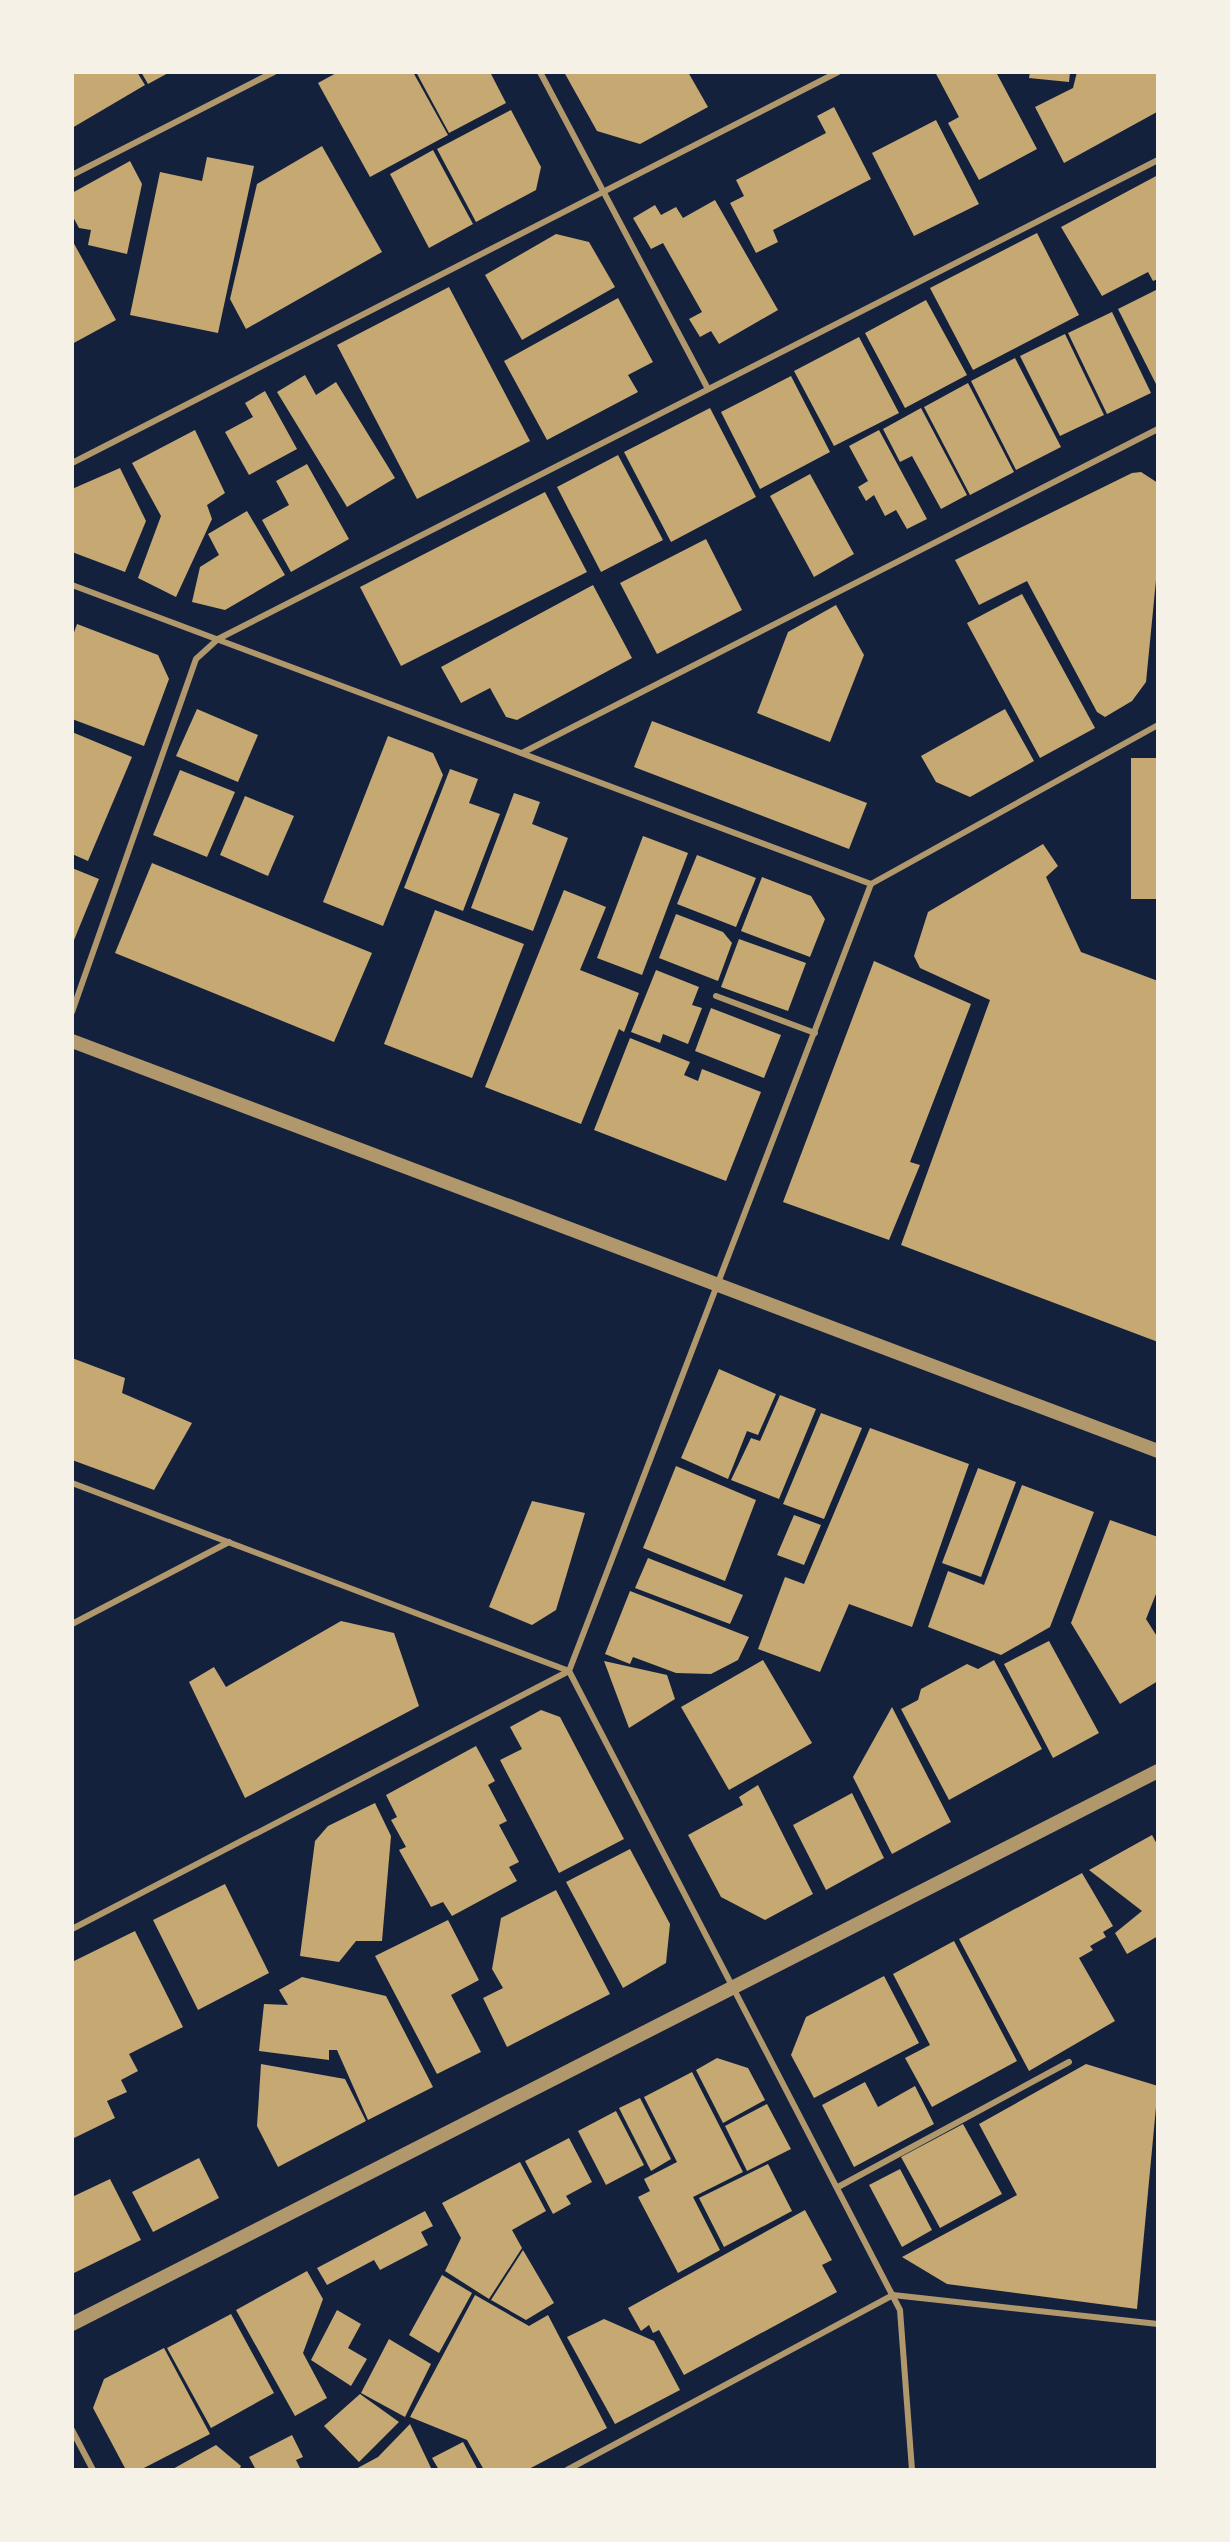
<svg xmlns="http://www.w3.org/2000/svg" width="1230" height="2542" font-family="Literata,serif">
<rect width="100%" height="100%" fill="#14213d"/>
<g fill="#c6a872">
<polygon points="72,72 137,72 145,85 72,128"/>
<polygon points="141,72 170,72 148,84"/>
<polygon points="338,72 413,72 448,135 370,177 318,83"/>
<polygon points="416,72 490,72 506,103 449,133"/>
<polygon points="564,72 688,72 708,107 640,144 597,131"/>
<polygon points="935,72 996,72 1037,149 979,180 948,123 959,117"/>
<polygon points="1030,72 1070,72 1069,82 1029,78"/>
<polygon points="1077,72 1158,72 1157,112 1064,163 1035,107 1073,88"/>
<polygon points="834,107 871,179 773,230 778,242 756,253 730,203 744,196 736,180 826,133 817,116"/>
<polygon points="511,110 541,167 536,190 476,222 437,149"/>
<polygon points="936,120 979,204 914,236 872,153"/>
<polygon points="322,146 382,252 246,329 230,299 257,184"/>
<polygon points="433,150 473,224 429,248 390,174"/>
<polygon points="207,157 254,166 218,333 130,315 160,172 202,181"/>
<polygon points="130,161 142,184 127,254 88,245 91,230 79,228 72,215 72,193"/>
<polygon points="1158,175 1158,279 1153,281 1148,272 1102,296 1061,227"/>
<polygon points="715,200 778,310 719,344 711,331 700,337 689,319 702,312 663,243 651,249 633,218 655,205 661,215 676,207 683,218"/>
<polygon points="1037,233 1079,315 973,370 930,288"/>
<polygon points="556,234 589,242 615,287 522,340 485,275"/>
<polygon points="72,240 116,320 72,344"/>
<polygon points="449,287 530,441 417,499 337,345"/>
<polygon points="1158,289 1158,388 1118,309"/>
<polygon points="618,298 653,362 628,375 638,392 547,440 504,361"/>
<polygon points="926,300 967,375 905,408 865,333"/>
<polygon points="1112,312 1151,393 1107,414 1068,333"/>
<polygon points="1065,334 1104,415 1060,436 1020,356"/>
<polygon points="859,337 899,413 834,446 794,371"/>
<polygon points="1015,358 1061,447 1016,470 971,381"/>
<polygon points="305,375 316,395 336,382 395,478 347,507 277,392"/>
<polygon points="791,376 830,452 760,489 721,412"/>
<polygon points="968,383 1014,472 970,495 924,407"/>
<polygon points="265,391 297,449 249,475 225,432 253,417 245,403"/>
<polygon points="710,408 756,497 671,542 624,452"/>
<polygon points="921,408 967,495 941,509 912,456 900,462 883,429"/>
<polygon points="195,430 225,493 207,505 212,519 176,597 138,578 161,516 132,463"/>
<polygon points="879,430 927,519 907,529 896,510 885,516 874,495 866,501 858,487 868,481 849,446"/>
<polygon points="618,455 663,540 601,572 557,487"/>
<polygon points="307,464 349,539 291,572 262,520 289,505 276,481"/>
<polygon points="120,468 146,521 125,572 72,552 72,489"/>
<polygon points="1141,472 1158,483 1158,560 1146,682 1132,701 1105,717 1097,712 1027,581 979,605 955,560 1132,473"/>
<polygon points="810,474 854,554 814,577 770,496"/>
<polygon points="545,492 587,572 401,666 360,587"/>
<polygon points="247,511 285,575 225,610 192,602 200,567 219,555 208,534"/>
<polygon points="706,539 742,610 657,654 620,583"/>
<polygon points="593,585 632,658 517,720 506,717 490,688 461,703 441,667"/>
<polygon points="1022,594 1095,728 1040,758 967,623"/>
<polygon points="836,605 864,655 830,742 757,713 788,632"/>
<polygon points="77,624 158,655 169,679 144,746 72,719 72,638"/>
<polygon points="197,709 258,735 238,782 176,756"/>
<polygon points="1005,709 1034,761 970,797 936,782 921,756"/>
<polygon points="652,721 867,803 849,849 634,767"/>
<polygon points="72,732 132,757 88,861 72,854"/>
<polygon points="388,736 433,753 443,775 383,926 323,902"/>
<rect x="1131" y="758" width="27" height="141"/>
<polygon points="450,769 478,779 469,803 500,814 463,911 404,888"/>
<polygon points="180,770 235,792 207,857 153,835"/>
<polygon points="514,793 540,802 532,824 568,838 533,931 471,908"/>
<polygon points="245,796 294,816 268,876 220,855"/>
<polygon points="643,836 688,853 642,975 597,958"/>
<polygon points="1043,844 1058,866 1046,877 1081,952 1158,981 1158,1342 901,1245 990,1000 920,968 914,956 928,912"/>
<polygon points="697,855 756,878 736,927 677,904"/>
<polygon points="152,863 372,953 334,1042 115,953"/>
<polygon points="72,868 99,879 72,945"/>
<polygon points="762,877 811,896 825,919 810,957 741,931"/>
<polygon points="564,890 606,907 580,970 639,993 624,1032 619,1029 581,1124 485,1087"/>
<polygon points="435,910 524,944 472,1078 384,1044"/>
<polygon points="676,914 723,932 732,943 718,981 659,958"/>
<polygon points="739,939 806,963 788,1011 721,987"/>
<polygon points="874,961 971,1004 910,1162 920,1165 889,1240 783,1202"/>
<polygon points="656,970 699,987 692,1005 702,1008 688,1044 663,1034 660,1043 631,1032"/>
<polygon points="711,1008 781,1035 764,1078 695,1051"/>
<polygon points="630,1038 690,1062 684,1075 698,1081 702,1069 761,1092 726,1181 594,1130"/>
<polygon points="72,1358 125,1378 122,1393 192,1423 154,1490 72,1460"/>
<polygon points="719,1369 776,1394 758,1435 747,1431 728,1479 681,1458"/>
<polygon points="780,1395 816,1409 779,1499 731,1480 751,1438 760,1441"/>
<polygon points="821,1413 862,1428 824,1519 783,1504"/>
<polygon points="870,1428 969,1464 912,1627 849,1604 820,1672 758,1649 785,1577 804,1584"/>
<polygon points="676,1466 756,1500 725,1581 643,1548"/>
<polygon points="978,1468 1016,1482 981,1577 942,1563"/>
<polygon points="1022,1485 1094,1512 1050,1627 1001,1655 928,1627 948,1571 984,1585"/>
<polygon points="532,1501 585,1513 556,1610 532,1625 489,1607"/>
<polygon points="794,1515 821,1525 804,1565 777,1555"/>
<polygon points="1110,1520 1158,1537 1158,1589 1146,1619 1158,1638 1158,1681 1120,1704 1071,1623"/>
<polygon points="648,1558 743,1595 730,1624 635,1588"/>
<polygon points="630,1591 749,1637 738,1660 711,1674 676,1673 633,1657 630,1664 605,1654"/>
<polygon points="341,1621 394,1633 419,1706 245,1798 189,1682 214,1667 226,1687"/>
<polygon points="1049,1641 1099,1733 1053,1758 1004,1664"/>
<polygon points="763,1660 812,1743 729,1790 681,1707"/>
<polygon points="994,1660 1042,1749 949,1800 901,1709 918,1700 921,1689 967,1664 978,1669"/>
<polygon points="604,1661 667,1675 675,1699 629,1728"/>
<polygon points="892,1707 951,1822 892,1854 853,1777"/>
<polygon points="541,1710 560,1717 624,1839 559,1873 500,1760 522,1749 510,1727"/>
<polygon points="476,1746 495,1781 488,1785 507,1821 499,1825 519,1862 509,1867 517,1881 452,1916 443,1902 431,1907 399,1850 406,1847 391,1820 397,1817 386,1795"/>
<polygon points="758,1785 813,1894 765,1920 721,1897 688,1835 743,1805 739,1797"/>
<polygon points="852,1793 884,1858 826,1890 793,1825"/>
<polygon points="375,1803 391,1836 382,1941 356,1941 339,1962 300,1956 315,1841 328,1826"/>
<polygon points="1152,1835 1158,1846 1158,1936 1127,1954 1115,1933 1142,1911 1089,1870"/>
<polygon points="630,1849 670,1924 666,1963 623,1988 566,1882"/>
<polygon points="1082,1873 1113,1926 1103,1932 1106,1937 1090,1946 1093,1950 1079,1958 1115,2021 1029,2071 959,1939"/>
<polygon points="225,1884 269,1973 198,2010 153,1920"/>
<polygon points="556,1890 610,1994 507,2047 483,1998 503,1988 492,1969 501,1918"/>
<polygon points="448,1920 479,1980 451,1995 481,2052 437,2074 375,1956"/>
<polygon points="135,1931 183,2027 129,2054 138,2071 121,2080 127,2092 107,2101 115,2118 72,2139 72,1962"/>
<polygon points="954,1941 1017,2061 932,2107 905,2058 930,2045 893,1974"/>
<polygon points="884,1976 919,2043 814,2098 791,2055 806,2017"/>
<polygon points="302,1977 386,1996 433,2087 368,2120 337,2050 329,2050 329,2060 259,2051 264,2004 288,2005 279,1990"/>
<polygon points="717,2058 748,2068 765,2100 723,2123 696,2070"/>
<polygon points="261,2064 345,2079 366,2121 278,2167 257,2126"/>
<polygon points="1086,2064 1158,2086 1137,2309 947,2284 902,2257 1017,2195 979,2124"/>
<polygon points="692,2072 743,2172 693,2197 720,2250 678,2273 638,2197 650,2191 644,2179 677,2162 644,2097"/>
<polygon points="865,2082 878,2107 915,2086 934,2124 854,2167 822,2105"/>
<polygon points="640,2098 671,2159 651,2171 619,2108"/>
<polygon points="767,2104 791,2149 747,2171 725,2126"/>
<polygon points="616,2111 644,2165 606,2185 578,2131"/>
<polygon points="963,2124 1002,2194 940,2228 901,2157"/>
<polygon points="569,2138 592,2182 566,2196 571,2204 553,2214 525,2161"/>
<polygon points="199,2158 219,2198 153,2232 132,2192"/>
<polygon points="520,2162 546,2211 512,2230 522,2248 489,2299 445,2271 461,2238 442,2203"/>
<polygon points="768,2164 792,2211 724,2247 699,2198"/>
<polygon points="900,2169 932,2230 902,2247 869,2185"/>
<polygon points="110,2179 141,2240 72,2274 72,2197"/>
<polygon points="805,2210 832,2260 822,2265 837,2292 684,2375 659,2330 653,2333 649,2325 641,2331 628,2308"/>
<polygon points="425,2211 433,2226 421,2232 428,2245 380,2270 374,2260 327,2285 317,2268"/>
<polygon points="523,2250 554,2303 526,2320 491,2300"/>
<polygon points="307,2271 323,2299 303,2353 327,2398 295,2416 236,2310"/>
<polygon points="442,2275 472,2293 439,2353 409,2335"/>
<polygon points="475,2295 529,2326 548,2315 607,2428 527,2470 484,2470 467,2440 410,2417"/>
<polygon points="337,2310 361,2324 348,2348 367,2359 351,2386 311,2360"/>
<polygon points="231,2314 274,2393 211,2428 167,2348"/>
<polygon points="604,2319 654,2341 680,2390 615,2424 567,2337"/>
<polygon points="389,2339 431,2364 405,2417 361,2393"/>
<polygon points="164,2348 210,2434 140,2470 126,2470 93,2408 104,2379"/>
<polygon points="360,2394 399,2422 359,2462 324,2426"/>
<polygon points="410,2424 432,2470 354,2470 378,2457"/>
<polygon points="292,2435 303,2457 296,2460 301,2470 256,2470 249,2457"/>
<polygon points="463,2442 478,2470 439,2470 432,2458"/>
<polygon points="216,2445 241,2466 239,2470 171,2470"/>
</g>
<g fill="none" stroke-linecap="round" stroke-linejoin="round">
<g stroke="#b1986c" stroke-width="6">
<polyline points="540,72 708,389"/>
<polyline points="72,175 274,72"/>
<polyline points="72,463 838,72"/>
<polyline points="72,585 871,884"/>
<polyline points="522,753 1158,429"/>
<polyline points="716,996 815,1033"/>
<polyline points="72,1012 196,659 218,639 1158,160"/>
<polyline points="72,1483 569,1671 900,2310 912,2470"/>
<polyline points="72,1624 229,1542"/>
<polyline points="72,1929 569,1671 871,884 1158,725"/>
<polyline points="838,2187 1069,2062"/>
<polyline points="72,2430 93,2470"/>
<polyline points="567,2470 893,2295 1158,2324"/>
</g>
<g stroke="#b1986c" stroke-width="14">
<polyline points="72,1041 1158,1451"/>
<polyline points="72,2324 1158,1771"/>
</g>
</g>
<rect width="1230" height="2542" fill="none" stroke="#f6f1e7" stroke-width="148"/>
</svg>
